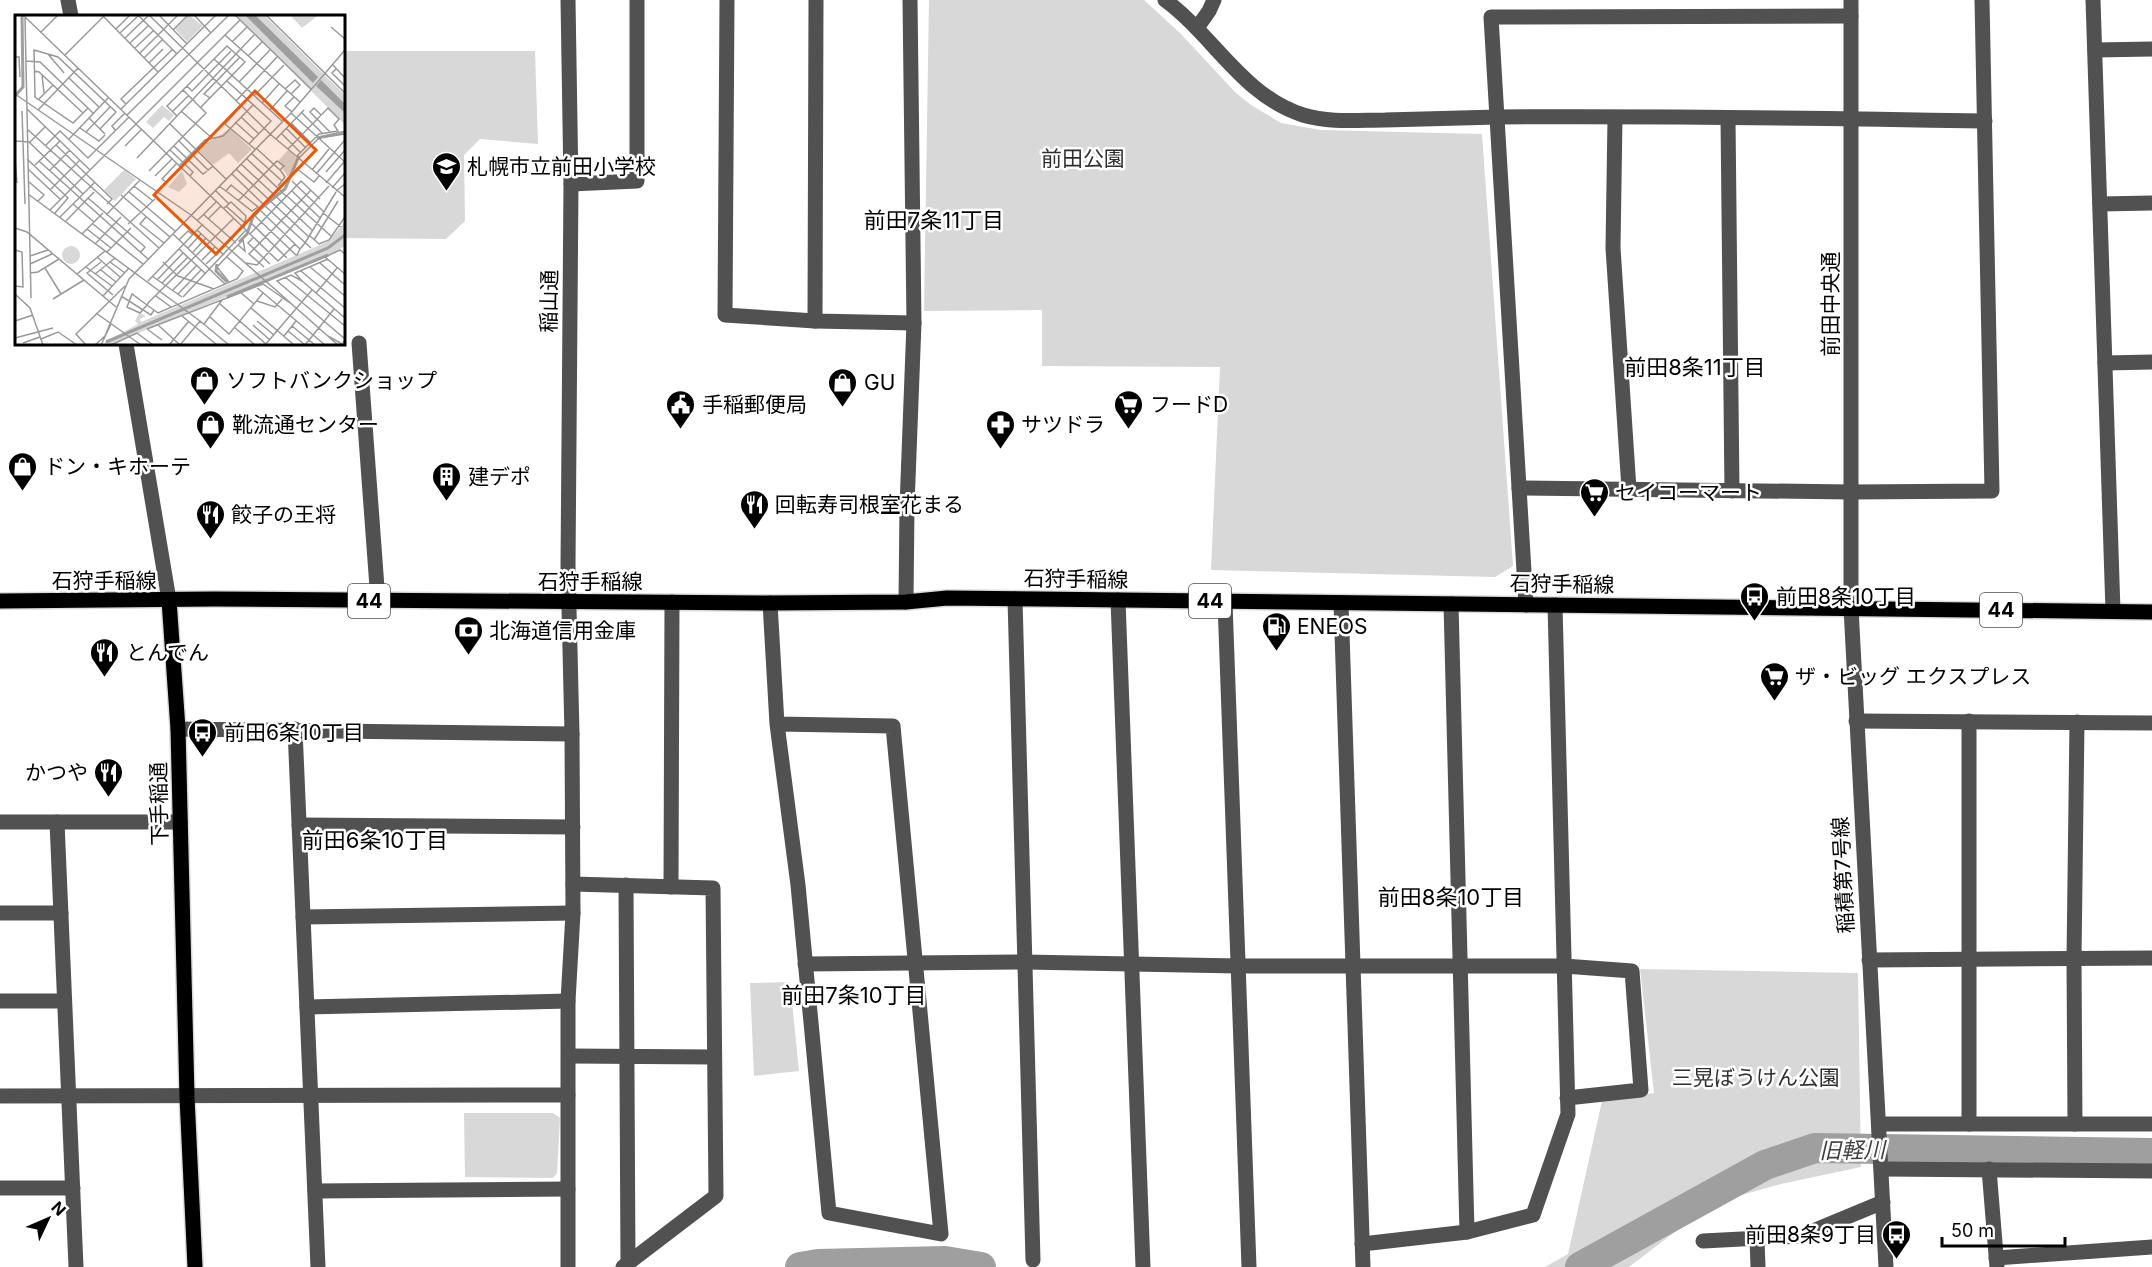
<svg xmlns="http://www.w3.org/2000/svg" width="2152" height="1267" viewBox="0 0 2152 1267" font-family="Inter,'Noto Sans JP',sans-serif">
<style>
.green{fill:#d8d8d8}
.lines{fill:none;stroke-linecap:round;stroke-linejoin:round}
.river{stroke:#9f9f9f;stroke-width:30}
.major-casing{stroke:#dbdbdb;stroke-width:18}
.minor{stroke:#515151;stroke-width:15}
.major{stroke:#000;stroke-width:15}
.labels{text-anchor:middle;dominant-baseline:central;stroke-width:5;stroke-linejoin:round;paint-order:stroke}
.shield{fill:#fff;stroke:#4c4c4c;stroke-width:1.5}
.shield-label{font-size:20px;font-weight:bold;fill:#000}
.park-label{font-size:21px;fill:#2f2f2f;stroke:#fff}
.poi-label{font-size:21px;fill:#000;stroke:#fff;text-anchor:start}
.street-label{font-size:21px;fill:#000;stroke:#fff}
.neighbourhood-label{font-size:22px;fill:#000;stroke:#fff}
.water-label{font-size:22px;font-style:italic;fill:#404040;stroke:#fff}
.inset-river{fill:none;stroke:#9f9f9f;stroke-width:3}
.inset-road{fill:none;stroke:#999;stroke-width:1.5}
.view{fill:#e8590c;fill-opacity:0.15;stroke:#e8590c;stroke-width:3}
.inset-edge{fill:none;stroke:#000;stroke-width:3}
</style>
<rect width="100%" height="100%" fill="#fff"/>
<g class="green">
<polygon points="929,0 1144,0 1181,34 1235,92 1251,105 1281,123 1321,130 1482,134 1513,566 1495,577 1211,570 1220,367 1042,366 1042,310 924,311"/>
<polygon points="344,51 535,51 538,144 480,139 464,155 465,221 446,239 344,238"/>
<polygon points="1640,969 1858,973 1861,1167 1781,1184 1738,1196 1718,1199 1629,1267 1545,1267 1568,1254 1602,1101 1654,1093"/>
<polygon points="790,982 799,1071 754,1076 750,983"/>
<polygon points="464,1113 553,1113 560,1118 557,1173 553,1178 465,1177"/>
</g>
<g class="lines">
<g class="river">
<polyline points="800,1267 818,1264 945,1261 981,1267"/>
<polyline points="1580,1267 1765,1165 1815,1148 2152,1153"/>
</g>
<defs>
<g id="major">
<polyline points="169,600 178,729 187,1097 195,1267"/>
<polyline points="0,601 214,599 770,603 906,602 947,598 2152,612"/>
</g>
</defs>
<use href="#major" class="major-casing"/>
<g class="minor">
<polyline points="68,0 71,16"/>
<polyline points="568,0 571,184 568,566 572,734 573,913 568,1001 568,1267"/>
<polyline points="727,0 725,315 815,321"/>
<polyline points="816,0 815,321 914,323"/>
<path d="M1165,0C1213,35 1243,96 1303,115C1330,123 1357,120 1385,120C1422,119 1460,118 1498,117C1660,116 1823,118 1985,121"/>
<polyline points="1851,0 1851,608 1886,1267"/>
<polyline points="2093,0 2113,611"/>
<polyline points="1197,28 1209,11 1214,0"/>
<polyline points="2095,50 2152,49"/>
<polyline points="1615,118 1613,248 1629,489"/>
<polyline points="1728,118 1732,491"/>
<polyline points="571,184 637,181 637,0"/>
<polyline points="2100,204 2152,203"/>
<polyline points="359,343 378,601"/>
<polyline points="126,344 169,600"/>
<polyline points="2105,363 2152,362"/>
<polyline points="1519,488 1851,492 1992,491 1982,0"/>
<polyline points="1015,599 1033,1260"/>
<polyline points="1118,600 1143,1267"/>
<polyline points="906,602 907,506 914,323 910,0"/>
<polyline points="1225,602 1249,1267"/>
<polyline points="770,603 777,724 798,885 829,1213 941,1234 893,726 777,724"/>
<polyline points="1341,603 1363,1267"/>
<polyline points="1451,604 1467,1232"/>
<polyline points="1526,605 1491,17 1851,16"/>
<polyline points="1856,721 2152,723"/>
<polyline points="1969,721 1969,1124"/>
<polyline points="178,729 572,734"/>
<polyline points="295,729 318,1267"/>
<polyline points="0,822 180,822"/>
<polyline points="57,822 76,1267"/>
<polyline points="299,825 573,827"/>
<polyline points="573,884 713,888 716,1196 623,1267"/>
<polyline points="626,885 628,1263"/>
<polyline points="671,887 672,602"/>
<polyline points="0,913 61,913"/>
<polyline points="303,917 573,913"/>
<polyline points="1869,960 2152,958"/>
<polyline points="805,964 1024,962 1239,966 1564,966 1632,971 1641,1090 1567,1098"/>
<polyline points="0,1001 64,1001"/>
<polyline points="307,1007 568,1001"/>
<polyline points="569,1056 714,1057"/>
<polyline points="0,1096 568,1095"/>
<polyline points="1879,1124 2152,1124"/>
<polyline points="2075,1124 2074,959 2077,722"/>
<polyline points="1882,1169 2152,1171"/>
<polyline points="1989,1169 1997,1267"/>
<polyline points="0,1188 73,1188"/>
<polyline points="315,1191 568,1189"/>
<polyline points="1757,1239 1758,1267"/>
<polyline points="1703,1241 1801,1236 1883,1202"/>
<polyline points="1362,1244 1467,1232 1533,1215 1568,1114 1555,605"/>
<polyline points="1996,1258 2152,1247"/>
</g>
<use href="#major" class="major"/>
</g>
<defs>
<symbol id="school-pin" viewBox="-11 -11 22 30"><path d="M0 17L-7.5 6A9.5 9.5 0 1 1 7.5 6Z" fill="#000" stroke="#fff"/><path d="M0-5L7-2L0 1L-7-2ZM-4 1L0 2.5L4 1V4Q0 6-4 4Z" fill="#fff"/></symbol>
<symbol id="shop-pin" viewBox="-11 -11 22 30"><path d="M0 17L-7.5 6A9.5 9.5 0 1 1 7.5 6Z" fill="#000" stroke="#fff"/><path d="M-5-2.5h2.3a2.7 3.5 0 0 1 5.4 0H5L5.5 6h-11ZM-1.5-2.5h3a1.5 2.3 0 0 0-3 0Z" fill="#fff"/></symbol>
<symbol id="civic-pin" viewBox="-11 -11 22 30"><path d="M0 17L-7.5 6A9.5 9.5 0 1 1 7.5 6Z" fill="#000" stroke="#fff"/><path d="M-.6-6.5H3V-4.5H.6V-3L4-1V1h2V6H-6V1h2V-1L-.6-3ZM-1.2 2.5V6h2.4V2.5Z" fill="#fff"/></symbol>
<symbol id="supermarket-pin" viewBox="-11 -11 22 30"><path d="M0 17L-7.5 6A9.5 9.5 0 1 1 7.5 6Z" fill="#000" stroke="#fff"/><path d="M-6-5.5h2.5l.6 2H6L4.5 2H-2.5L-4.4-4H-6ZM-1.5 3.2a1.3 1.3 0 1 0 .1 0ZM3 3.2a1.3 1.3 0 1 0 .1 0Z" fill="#fff"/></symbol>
<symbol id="pharmacy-pin" viewBox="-11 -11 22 30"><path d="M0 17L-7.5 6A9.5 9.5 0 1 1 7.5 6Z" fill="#000" stroke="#fff"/><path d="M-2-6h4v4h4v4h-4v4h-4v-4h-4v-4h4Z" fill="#fff"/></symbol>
<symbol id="building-pin" viewBox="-11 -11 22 30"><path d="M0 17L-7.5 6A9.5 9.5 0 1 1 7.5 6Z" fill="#000" stroke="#fff"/><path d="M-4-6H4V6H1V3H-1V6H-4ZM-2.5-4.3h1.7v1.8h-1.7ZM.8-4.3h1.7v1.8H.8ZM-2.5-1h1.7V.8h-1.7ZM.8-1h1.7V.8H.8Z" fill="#fff"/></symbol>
<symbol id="restaurant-pin" viewBox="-11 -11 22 30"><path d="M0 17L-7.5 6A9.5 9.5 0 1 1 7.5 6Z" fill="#000" stroke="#fff"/><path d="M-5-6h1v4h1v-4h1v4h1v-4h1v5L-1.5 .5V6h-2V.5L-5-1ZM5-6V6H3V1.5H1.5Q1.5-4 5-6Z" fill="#fff"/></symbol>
<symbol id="bus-pin" viewBox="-11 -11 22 30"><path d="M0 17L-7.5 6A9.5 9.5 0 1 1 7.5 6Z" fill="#000" stroke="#fff"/><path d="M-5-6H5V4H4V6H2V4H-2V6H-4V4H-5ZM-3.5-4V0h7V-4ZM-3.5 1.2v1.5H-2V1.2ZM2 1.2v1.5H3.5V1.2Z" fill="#fff"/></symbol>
<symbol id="fuel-pin" viewBox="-11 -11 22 30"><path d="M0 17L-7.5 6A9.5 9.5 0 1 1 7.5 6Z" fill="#000" stroke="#fff"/><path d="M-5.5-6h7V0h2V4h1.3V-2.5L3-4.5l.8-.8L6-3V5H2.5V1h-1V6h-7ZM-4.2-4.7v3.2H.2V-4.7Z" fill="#fff"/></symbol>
<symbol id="bank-pin" viewBox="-11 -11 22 30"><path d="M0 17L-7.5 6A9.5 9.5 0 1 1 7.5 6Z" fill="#000" stroke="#fff"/><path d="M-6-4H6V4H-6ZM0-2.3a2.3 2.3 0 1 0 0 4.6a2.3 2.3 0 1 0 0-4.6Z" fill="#fff"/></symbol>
</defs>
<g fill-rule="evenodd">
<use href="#school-pin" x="430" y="150" width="33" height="45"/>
<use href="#shop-pin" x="188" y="364" width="33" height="45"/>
<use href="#shop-pin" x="826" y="366" width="33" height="45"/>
<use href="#civic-pin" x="664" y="388" width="33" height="45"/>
<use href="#supermarket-pin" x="1112" y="388" width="33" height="45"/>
<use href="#shop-pin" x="194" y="408" width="33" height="45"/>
<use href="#pharmacy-pin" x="984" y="408" width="33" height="45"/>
<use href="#shop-pin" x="6" y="450" width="33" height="45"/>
<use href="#building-pin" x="430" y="460" width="33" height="45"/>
<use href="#supermarket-pin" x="1578" y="476" width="33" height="45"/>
<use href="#restaurant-pin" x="738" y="488" width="33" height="45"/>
<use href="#restaurant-pin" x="194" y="498" width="33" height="45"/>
<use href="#bus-pin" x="1738" y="580" width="33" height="45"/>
<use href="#fuel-pin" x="1260" y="610" width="33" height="45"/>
<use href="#bank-pin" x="452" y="614" width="33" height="45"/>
<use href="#restaurant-pin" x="88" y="636" width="33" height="45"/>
<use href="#supermarket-pin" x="1758" y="660" width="33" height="45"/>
<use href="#bus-pin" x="186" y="716" width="33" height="45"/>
<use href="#restaurant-pin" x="92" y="756" width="33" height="45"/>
<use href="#bus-pin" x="1880" y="1218" width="33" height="45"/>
</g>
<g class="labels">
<g class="shield">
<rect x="348" y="584" width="42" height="34" rx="4.5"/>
<rect x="1189" y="584" width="42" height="34" rx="4.5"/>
<rect x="1980" y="593" width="42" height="34" rx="4.5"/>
</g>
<g class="shield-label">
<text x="369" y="601">44</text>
<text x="1210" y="601">44</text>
<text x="2001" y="610">44</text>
</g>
<g class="park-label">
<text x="1083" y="158">前田公園</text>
<text x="1756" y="1077">三晃ぼうけん公園</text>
</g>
<g class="poi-label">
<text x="467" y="166">札幌市立前田小学校</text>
<text x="226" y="380">ソフトバンクショップ</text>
<text x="864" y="382">GU</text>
<text x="702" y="404">手稲郵便局</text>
<text x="1150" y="404">フードD</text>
<text x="232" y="424">靴流通センター</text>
<text x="1021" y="424">サツドラ</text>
<text x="44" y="466">ドン・キホーテ</text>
<text x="468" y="476">建デポ</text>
<text x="1615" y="492">セイコーマート</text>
<text x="775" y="504">回転寿司根室花まる</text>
<text x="231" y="514">餃子の王将</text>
<text x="1776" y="596">前田8条10丁目</text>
<text x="1297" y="626">ENEOS</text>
<text x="489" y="630">北海道信用金庫</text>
<text x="126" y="652">とんでん</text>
<text x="1795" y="676">ザ・ビッグ エクスプレス</text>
<text x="224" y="732">前田6条10丁目</text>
<text x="88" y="772" text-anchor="end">かつや</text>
<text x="1876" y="1234" text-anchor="end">前田8条9丁目</text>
</g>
<g class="street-label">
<text transform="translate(549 301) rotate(-89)">稲山通</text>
<text transform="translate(1830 304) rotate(-90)">前田中央通</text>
<text transform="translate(1076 579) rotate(1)">石狩手稲線</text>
<text x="104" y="580">石狩手稲線</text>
<text x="590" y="581">石狩手稲線</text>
<text transform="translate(1562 584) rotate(1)">石狩手稲線</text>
<text transform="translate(159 804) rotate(-91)">下手稲通</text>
<text transform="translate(1843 875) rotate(-93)">稲積第7号線</text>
</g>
<g class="neighbourhood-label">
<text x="934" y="220">前田7条11丁目</text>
<text x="1695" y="367">前田8条11丁目</text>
<text x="375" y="840">前田6条10丁目</text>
<text x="1451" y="897">前田8条10丁目</text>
<text x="854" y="995">前田7条10丁目</text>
</g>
<g class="water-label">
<text transform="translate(1852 1150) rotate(-1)">旧軽川</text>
</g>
</g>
<g transform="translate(15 15)">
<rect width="330" height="330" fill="#fff"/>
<path d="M174,0L188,11L172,27L160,14ZM221,0H249L330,80V110ZM275,0H302V1L287,13ZM147,90L159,100L154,106L149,102L138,113L131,107ZM215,114L237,134L223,148L214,138L198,150L182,134ZM273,135L283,144L272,175L273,162L263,146ZM109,155L121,164L100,186L89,175ZM167,156L172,169L164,177L153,172ZM330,207V231L317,238L97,329L89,328L123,309L120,306L124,298L131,301L125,304L126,307L312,227ZM47 240a9 9 0 1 1 18 0a9 9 0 1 1-18 0Z" fill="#d8d8d8"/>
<path d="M230,0H240L303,62L298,68ZM306,65L330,89V98L301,71Z" fill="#9f9f9f"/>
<path class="inset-river" d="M0,81L8,72L7,0M302,123L330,117M224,227L232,219L239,199L270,174L284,141M202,249L201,256L212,267M212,282L313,240M91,327L313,233L330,220"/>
<path class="inset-road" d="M8,0L263,246L280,229M123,0L162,39M134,0L255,119L330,182M144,0L172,29M179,0L196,18M220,0L296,74M251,0L330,78M89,2L143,57M10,3L16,283M316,12L330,24M101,14L115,0M158,15L173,0M26,17L43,0M105,18L123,1M210,20L285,87M110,23L134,0M217,27L232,12M115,28L133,11M120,33L138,16M125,38L163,0M33,39L49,58M50,40L89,1M233,41L247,27M0,42H4L5,62M129,43L147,25M199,44L267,106M11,46L25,47L78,98M134,48L148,34M317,49L330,63M321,54L317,58L330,71M19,56L24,57L68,98M27,60L29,78M54,63L84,92M212,66L256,106L234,129M224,67L255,35M172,71L177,76L216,36M270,74L280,65L285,70L276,79M0,79L176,200M239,81L269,50M195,83L189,79L225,42M24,84L38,70M221,86L262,42M247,88L264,69M111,89L106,84L157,35M226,91L210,109L240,134M73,93L58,108L20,82L19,35L43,42L101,97L85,114M12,94L75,155M106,94L201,0M23,95L63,53M255,95L272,76M7,96L10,189M166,96L197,123M157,97L174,80M277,97L270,91L279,82M276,98L330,147V169L321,176M287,98L307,118M112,100L214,0M306,100L299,93L295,97L315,117M162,101L152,91L212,31L230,47L186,92M226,102L244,119M74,103L90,119M220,107L239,124M276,108L295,127M155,109L211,164M65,113L84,126L90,120M271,113L290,132M12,114L144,233M100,115L97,111L110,98M71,117L95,92M266,118L285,137M54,124L94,82M261,124L289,95M0,126L14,127L68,179M164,126L193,155L198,151M15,127L30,112M41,130L97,184L92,189M30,131L45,116L73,143L114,102M110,131L127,114M159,131L188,159L192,156M241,133L266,156L270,162L263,171M273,134L313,93L324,104L319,110L323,116L304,119L282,141M155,135L178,157L175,161M236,138L267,166M122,143L239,20M284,143L304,123L330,119V135L311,157M12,144L53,183L40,198M232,144L271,181M0,145L2,168M24,146L133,244M162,148L147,164L151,167L166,152M226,149L297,215M20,150L45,126M164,151L190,125L208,121L238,90M281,153L299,167L304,161M13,154L45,184M221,154L294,222M35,155L55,135M297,155L314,134M134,156L191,98L168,75M217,159L248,189M301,159L329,126M140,161L157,144M13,166L29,180L23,186M277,166L309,197M311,168L329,147M119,171L138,186M204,171L211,176L237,196L243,192L216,170L211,176M317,173L330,158M35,175L65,145M200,175L214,189M277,176L305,203M114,177L160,216M13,179L185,306M106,180L155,222M272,181L317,222M73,183L130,232L125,238M223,186L262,146L269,151L265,155M58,189L79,207M249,190L296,233M211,191L230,208M209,193L216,187L231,201L229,213M35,195L225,5M308,198L326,212M188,199L221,228M91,200L125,165M176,200L323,330M45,202L80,167M131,202L125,209L149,228M193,204L206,191M183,205L202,186M51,206L79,177M236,208L272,243M78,209L128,249M113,209L140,184M0,213L12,217L101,292M72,214L96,233M182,215L209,240M67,219L88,198M158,219L210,269M235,219L286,166L305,184M295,221L304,229L314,225L330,202M239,222L233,228L255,249M164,225L173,216L178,220M299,225L323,186M80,229L106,202M173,233L186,219M164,234L191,259M285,234L245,195L240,201L281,240H282L285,234L290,228L321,177M0,235L7,237L8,272L0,271M92,237L116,213M178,237L191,223M330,239L325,235L310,242L330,259M15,241L33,235M82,242L105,262M313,244L280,258L287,266L276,260L262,266L330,324M187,245L200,232M86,247L72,258L98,280M95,247L110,258M148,247L163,261L199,274M231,248L242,250L314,171M305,248L330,270M15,249L37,239M191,249L205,236M71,252L97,271M249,252L234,239L296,175M295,252L330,281M30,253L46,279M86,255L101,267M286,256L330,293M15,258L23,257L44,244M62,259L90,236M80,259L100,243M137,261L167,282M270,262L330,311M142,265L168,238M286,265L330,303M133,266L188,209M214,267L202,252L217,236L228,225L230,236L223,230M147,268L173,242M240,271L310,330M158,275L182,250M225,277L239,289M301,278L322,253M0,279L15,293L28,330M163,279L186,255M88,281L114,253M106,281L136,300L139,295L143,298L222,264L228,256L212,242M141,281L156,292M168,282L231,215M38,284L69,265M242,286L260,292L267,284M205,289L251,329M236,293L279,330M139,295L132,290L117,279L112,292L125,298L132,290L134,287L219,203M81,298L126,330M167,301L202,330M195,302L214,319L248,278M0,306L18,300M242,306L259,320M189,309L207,285M143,310L165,330M238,310L255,325M277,311L300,330M219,312L240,330M132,314L248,269L275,288M132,314L147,325M273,316L290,330M269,321L281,306M313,321L327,329L330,325M0,323L38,313M26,324L43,317L62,330M8,328L25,322M71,330L61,319L110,271M80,330L90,321L114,264L276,98L330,35M86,330L96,309M96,330L122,318L138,330M154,330L174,306M165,330L185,306L214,330M250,330L297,275M290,330L319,294"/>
<path class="view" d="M240,76L301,135L201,239L139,180Z"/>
<rect width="330" height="330" class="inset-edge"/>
</g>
<g transform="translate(48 1219) rotate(46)" stroke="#ffffff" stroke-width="4.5" paint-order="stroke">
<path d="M0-4.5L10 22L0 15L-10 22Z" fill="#000000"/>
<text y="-9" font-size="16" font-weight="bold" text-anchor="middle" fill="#000000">N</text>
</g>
<path d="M1942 1237v9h123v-9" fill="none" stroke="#000000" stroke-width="3"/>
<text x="1951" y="1237" font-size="18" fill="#000000" stroke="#ffffff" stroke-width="4.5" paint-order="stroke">50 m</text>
</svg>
